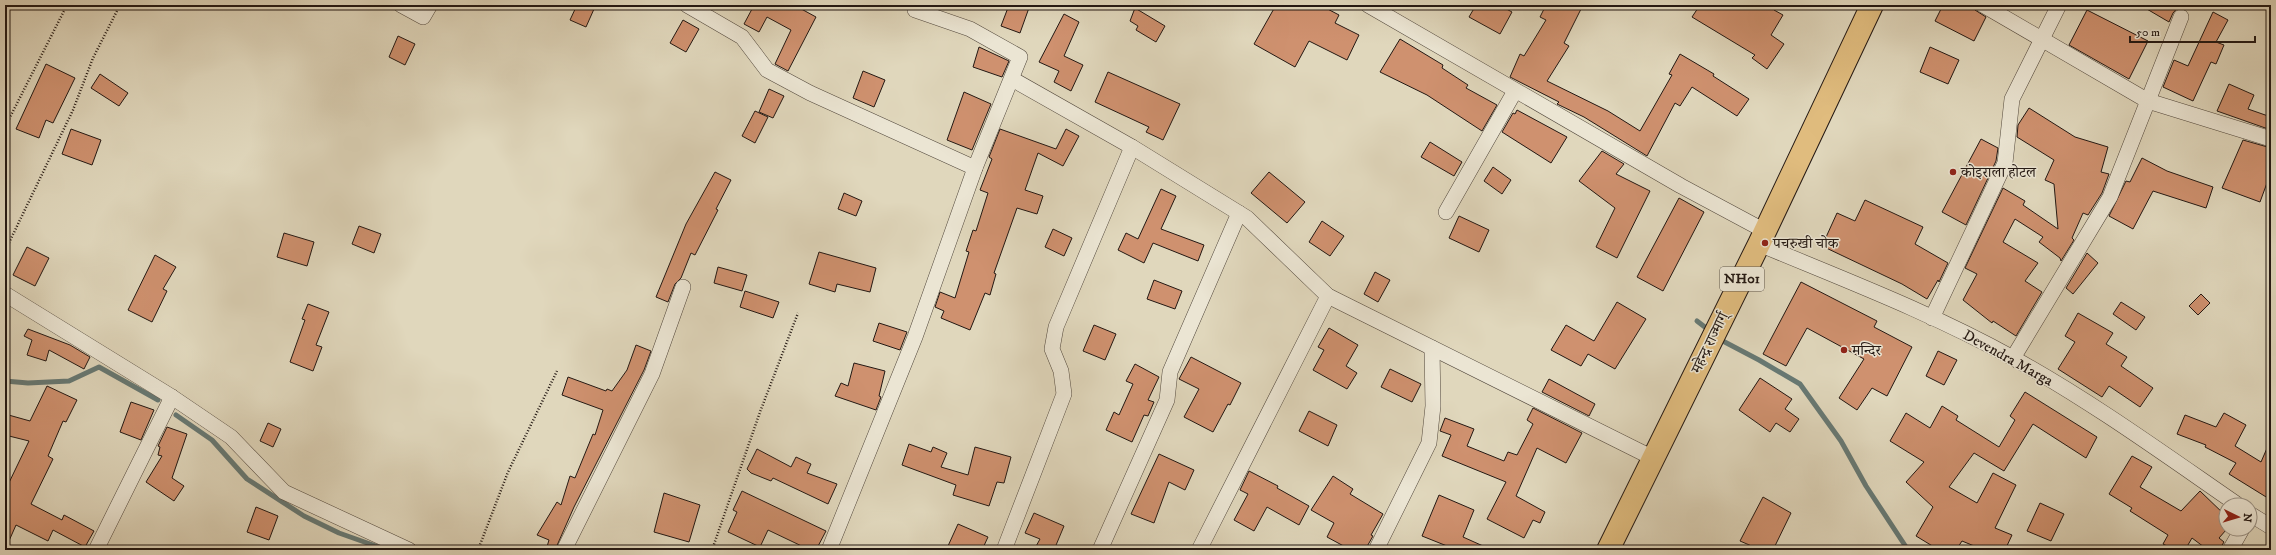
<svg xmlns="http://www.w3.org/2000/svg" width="2276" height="555" viewBox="0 0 2276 555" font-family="'IM FELL DW Pica','Noto Serif Devanagari',serif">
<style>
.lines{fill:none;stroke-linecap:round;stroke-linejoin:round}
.stream{stroke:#677974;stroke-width:5}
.building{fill:#cf916f;stroke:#231813}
.minor-casing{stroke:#52483d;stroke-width:16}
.trunk-casing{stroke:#231813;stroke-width:24}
.path{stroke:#231813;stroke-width:2.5;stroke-dasharray:1 2;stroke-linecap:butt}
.minor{stroke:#ebe5d3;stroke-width:15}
.trunk{stroke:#e0bc7e;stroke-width:22}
.poi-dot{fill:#8f2418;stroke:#ebe5d3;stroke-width:1.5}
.labels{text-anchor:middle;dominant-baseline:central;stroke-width:3;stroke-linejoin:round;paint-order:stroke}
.shield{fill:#ebe5d3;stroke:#5f564d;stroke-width:1}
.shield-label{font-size:14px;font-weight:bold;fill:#231813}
.poi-label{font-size:15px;fill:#231813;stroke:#ebe5d3;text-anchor:start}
.street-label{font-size:15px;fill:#231813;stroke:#ebe5d3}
</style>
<rect width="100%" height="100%" fill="#e0d7bc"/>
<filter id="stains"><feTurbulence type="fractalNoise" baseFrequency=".005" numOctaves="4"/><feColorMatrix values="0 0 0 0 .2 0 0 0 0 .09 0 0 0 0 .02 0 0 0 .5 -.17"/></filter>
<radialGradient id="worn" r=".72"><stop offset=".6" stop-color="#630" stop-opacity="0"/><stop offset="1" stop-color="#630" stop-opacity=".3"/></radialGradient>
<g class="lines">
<g class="stream">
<polyline points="1697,321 1710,331"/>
<polyline points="1719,339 1759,360 1800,384 1841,441 1866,486 1908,550"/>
<polyline points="5,381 28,383 69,381 99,367 158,400"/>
<polyline points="176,415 212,440 247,479 304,516 339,533 387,550"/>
</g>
</g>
<g class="building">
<polygon points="577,5 585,5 594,9 586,27 570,20"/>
<polygon points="745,5 794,5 816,17 788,71 775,64 791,30 767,17 759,32 744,24 752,9"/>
<polygon points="1009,5 1030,5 1020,33 1001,26"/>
<polygon points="1276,5 1320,5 1339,15 1335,23 1359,35 1347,60 1309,41 1295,67 1254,44"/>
<polygon points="1476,5 1499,5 1512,12 1500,34 1469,17"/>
<polygon points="1546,5 1573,5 1581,9 1564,43 1569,46 1547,81 1608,111 1640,131 1672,75 1669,74 1680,54 1714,74 1713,76 1749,99 1737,116 1692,87 1680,106 1675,103 1647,156 1584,117 1557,104 1559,102 1510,77 1520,54 1524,56 1546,20 1540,17"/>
<polygon points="1700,5 1777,5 1774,10 1783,15 1771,35 1784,44 1767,69 1752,58 1755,55 1692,17"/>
<polygon points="1943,5 1974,5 1975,10 1986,17 1974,41 1935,21"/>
<polygon points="2140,5 2180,5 2173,13 2169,22"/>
<polygon points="1135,8 1165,26 1156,42 1136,30 1138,26 1130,21"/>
<polygon points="2087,10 2148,41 2129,79 2069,45"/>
<polygon points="2213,12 2228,20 2216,42 2224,45 2216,64 2211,62 2193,101 2163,87 2174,60 2188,66"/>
<polygon points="1064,14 1079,22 1064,56 1083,65 1071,91 1054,82 1059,71 1039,62"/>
<polygon points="683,20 699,29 686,52 670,43"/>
<polygon points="398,36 415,44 405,65 389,57"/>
<polygon points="1400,39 1443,65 1442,68 1468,85 1466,88 1497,105 1482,131 1427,95 1380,72"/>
<polygon points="979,47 1009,61 1002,77 973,67"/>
<polygon points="1930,47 1959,60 1948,84 1920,72"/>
<polygon points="46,64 75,78 53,123 46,120 39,138 16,129"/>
<polygon points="863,71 885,80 874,107 853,98"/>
<polygon points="1108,72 1180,104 1163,140 1146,132 1149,127 1095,102"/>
<polygon points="100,74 128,93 119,106 91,88"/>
<polygon points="2229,84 2254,95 2248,109 2271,117 2271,130 2217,111"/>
<polygon points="769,89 784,96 773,118 759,112"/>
<polygon points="964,92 991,104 972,150 947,140"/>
<polygon points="2029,108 2075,137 2108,147 2101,172 2109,174 2102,193 2088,215 2083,213 2072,238 2074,240 2061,261 2060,258 2039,242 2043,237 2015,219 2003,242 2038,263 2025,281 2042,292 2016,336 1993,321 1992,323 1963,300 1977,274 1965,268 2003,188 2025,201 2023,205 2058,229 2054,184 2045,180 2054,160 2017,137 2018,125"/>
<polygon points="1517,110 1567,137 1551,163 1502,132 1513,113 1515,114"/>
<polygon points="755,111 768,117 755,143 742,136"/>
<polygon points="71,129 101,140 92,165 62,154"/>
<polygon points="1000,129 1056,149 1066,129 1079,136 1063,166 1038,153 1025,190 1043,196 1037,214 1017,208 994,273 996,274 990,295 985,293 970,330 941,318 944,311 935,307 940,292 955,298 969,252 966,251 973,230 976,231 988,193 980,190 992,159 989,157"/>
<polygon points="1981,139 1998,148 1996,161 1966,225 1942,212"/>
<polygon points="2243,140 2271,148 2271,172 2260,202 2222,188"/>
<polygon points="1430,142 1462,162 1454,176 1421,157"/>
<polygon points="1602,151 1624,164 1616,174 1650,191 1617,258 1596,247 1615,208 1579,181"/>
<polygon points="2142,158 2167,171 2213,187 2206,208 2153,191 2133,229 2109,216 2126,181 2130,182"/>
<polygon points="1493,167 1511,180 1502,194 1484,181"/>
<polygon points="715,172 731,180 716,209 718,210 695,255 691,253 681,278 675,284 668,302 656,297 686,224"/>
<polygon points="1269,172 1305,202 1287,223 1251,193"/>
<polygon points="1161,189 1176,196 1161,229 1204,245 1198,261 1153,243 1144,263 1118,250 1126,233 1138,239"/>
<polygon points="844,193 862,201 856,216 838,209"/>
<polygon points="1679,198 1704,212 1663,291 1637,277"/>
<polygon points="1865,200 1923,227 1915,244 1948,263 1939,282 1938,280 1927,299 1902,284 1822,246 1837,213 1855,221"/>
<polygon points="1459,216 1489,230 1479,252 1449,238"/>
<polygon points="1322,221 1344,236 1330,256 1309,242"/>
<polygon points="359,226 381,234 374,253 352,244"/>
<polygon points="1053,229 1072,238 1064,256 1045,247"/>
<polygon points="284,233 314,242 307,266 277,257"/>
<polygon points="27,247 49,258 35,286 13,275"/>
<polygon points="819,252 876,268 870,292 837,284 835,292 809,284"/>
<polygon points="2087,253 2098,263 2073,294 2066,288"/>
<polygon points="155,255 176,267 163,289 167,291 152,322 128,310"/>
<polygon points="718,267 747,275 742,291 714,283"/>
<polygon points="1375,272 1390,280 1378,302 1364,294"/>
<polygon points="1154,280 1182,291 1175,309 1147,299"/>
<polygon points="1801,282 1877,321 1874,327 1912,347 1887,396 1872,388 1857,410 1839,398 1864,359 1807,328 1786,366 1763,354"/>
<polygon points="745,291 779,302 773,318 740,307"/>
<polygon points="2201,294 2210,303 2198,315 2189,306"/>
<polygon points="1617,302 1646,319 1615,369 1588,354 1581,366 1551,350 1566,325 1594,341"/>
<polygon points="2121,302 2145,317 2136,330 2113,314"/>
<polygon points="308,304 329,312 316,345 322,347 313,371 290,362 305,320 302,319"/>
<polygon points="2078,313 2113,333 2106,344 2127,357 2121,366 2153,388 2140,407 2109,386 2102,397 2058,369 2075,342 2065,336"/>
<polygon points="879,323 907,332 900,350 873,341"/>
<polygon points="1094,325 1116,334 1105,360 1083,351"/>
<polygon points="1329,328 1358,345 1346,366 1357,373 1347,389 1313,370 1324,350 1318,347"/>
<polygon points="28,329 70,345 90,357 84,369 49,350 46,361 27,355 32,340 24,336"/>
<polygon points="636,345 651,351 644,370 574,507 555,550 546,550 549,540 537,535 557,502 561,505 570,476 575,478 593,434 595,435 603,410 562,395 568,377 606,391 607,389 612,391 627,370"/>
<polygon points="1938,351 1957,360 1944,385 1926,376"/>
<polygon points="1191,357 1241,383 1230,405 1228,404 1213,432 1184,417 1199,389 1179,379"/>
<polygon points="854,363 885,371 879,396 881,397 876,410 835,396 841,383 848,386"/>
<polygon points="1135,364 1159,377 1148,400 1154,402 1148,416 1144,415 1132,442 1106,430 1114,412 1119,415 1133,384 1126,381"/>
<polygon points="1390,369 1421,384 1412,402 1381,387"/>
<polygon points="1760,378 1792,399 1785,409 1799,419 1790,432 1776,423 1770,432 1739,410"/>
<polygon points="1549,379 1595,404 1589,416 1542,392"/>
<polygon points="47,386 77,400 66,422 63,421 48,456 53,459 31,504 62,520 64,515 94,531 85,547 53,530 48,541 16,525 5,550 5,491 29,441 5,435 5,414 30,421"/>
<polygon points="2025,392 2097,437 2086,458 2033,424 2004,471 1974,453 1949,487 1977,503 1993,473 2016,485 1995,528 2012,535 2005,550 1984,550 1962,541 1956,550 1939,550 1916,536 1933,507 1906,482 1924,462 1890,441 1906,413 1930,428 1942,406 1958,416 1956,420 1999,447 2015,420 2010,416"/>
<polygon points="131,402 154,410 141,440 120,432"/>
<polygon points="1533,408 1582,433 1566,463 1537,448 1516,496 1545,512 1540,523 1533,520 1524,538 1487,519 1506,482 1442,456 1451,435 1440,431 1445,418 1474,429 1467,446 1504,461 1508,452 1517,455 1533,424 1527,420"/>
<polygon points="1309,411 1337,425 1328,446 1299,431"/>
<polygon points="2224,413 2246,425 2235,446 2261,462 2271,439 2271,500 2229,474 2236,463 2205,447 2206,445 2177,434 2185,415 2216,427"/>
<polygon points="268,423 281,429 273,447 260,441"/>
<polygon points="167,427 187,434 172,478 184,486 174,501 146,482 162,456 158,455 160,447 158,446"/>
<polygon points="909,444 931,452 933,447 947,453 941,467 968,475 975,447 1011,457 1004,483 997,482 989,506 953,495 956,485 902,465"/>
<polygon points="757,449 791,467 796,457 811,464 807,473 837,484 828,504 773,478 771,481 751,473 747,469"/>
<polygon points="1159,454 1194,470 1185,490 1169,482 1154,523 1131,514"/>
<polygon points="2132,456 2152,467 2140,487 2181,511 2200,491 2226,516 2226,530 2219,538 2224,542 2219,550 2208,550 2192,538 2185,550 2175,550 2163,544 2168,535 2130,511 2132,508 2109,494"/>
<polygon points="1249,471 1278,486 1277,488 1309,506 1299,525 1267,507 1254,531 1234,520 1248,494 1240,490"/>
<polygon points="1333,476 1353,489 1350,494 1383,514 1371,535 1373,536 1365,550 1351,550 1327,537 1334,523 1311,510"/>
<polygon points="742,491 826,531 816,550 810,550 768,530 760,547 728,532 737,512 733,510"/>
<polygon points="664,493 700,505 689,542 654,532"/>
<polygon points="1439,495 1474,510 1463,537 1492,550 1457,550 1422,536"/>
<polygon points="1763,497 1791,513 1773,550 1761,550 1740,541"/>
<polygon points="2040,503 2064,514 2051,541 2027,531"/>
<polygon points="256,507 278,516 269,540 247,532"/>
<polygon points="1034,513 1064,526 1054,550 1034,550 1040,539 1025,533"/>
<polygon points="958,524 988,537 982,550 958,550 948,546"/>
</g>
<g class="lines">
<defs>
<g id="minor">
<polyline points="401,5 423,17 430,5"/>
<polyline points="687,5 742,37 767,70 810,93 975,168"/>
<polyline points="1368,5 1681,186 1765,231"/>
<polyline points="1983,5 2148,101 2271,139"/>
<polyline points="1012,79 1132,147 1247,218 1328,296 1653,458"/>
<polyline points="1446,212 1515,91"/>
<path d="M1759,244C1845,280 1932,313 2013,358C2091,401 2164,454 2238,505"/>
<polyline points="5,294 172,397 231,437 284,492 409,550"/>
<polyline points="1932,318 2005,163 2012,99 2059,5"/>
<polyline points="2013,358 2110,197 2181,17"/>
<polyline points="2250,514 2271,527"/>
<polyline points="96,550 172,397"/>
<polyline points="564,550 652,374 683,287"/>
<polyline points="829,550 915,337 975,168 1020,57 970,29 915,10"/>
<polyline points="1004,550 1064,394 1061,371 1052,349 1056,327 1132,147"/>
<polyline points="1100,550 1167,400 1170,372 1239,213"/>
<polyline points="1199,550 1328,296"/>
<polyline points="1376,550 1429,443 1433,406 1432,348"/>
<polyline points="2230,550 2242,529"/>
</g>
<polyline id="trunk" points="1608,550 1759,244 1872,5"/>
</defs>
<use href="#minor" class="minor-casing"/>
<use href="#trunk" class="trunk-casing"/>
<g class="path">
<polyline points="5,127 67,5"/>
<polyline points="5,251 73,110 93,58 120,5"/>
<polyline points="478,550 508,472 557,371"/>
<polyline points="712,550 760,412 798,313"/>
</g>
<use href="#minor" class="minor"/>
<use href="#trunk" class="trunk"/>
</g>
<g class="poi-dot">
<circle cx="1953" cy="172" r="4"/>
<circle cx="1765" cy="243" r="4"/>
<circle cx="1844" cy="350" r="4"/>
</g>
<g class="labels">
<rect class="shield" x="1720" y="267" width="44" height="24" rx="3"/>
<g class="shield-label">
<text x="1742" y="279">NH01</text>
</g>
<g class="poi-label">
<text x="1961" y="172">कोइराला होटल</text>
<text x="1773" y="243">पचरुखी चोक</text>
<text x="1852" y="350">मन्दिर</text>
</g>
<g class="street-label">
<text transform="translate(1710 343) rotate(-64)">महेन्द्र राज्मार्ग्</text>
<text transform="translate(2008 358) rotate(29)">Devendra Marga</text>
</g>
</g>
<rect width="2276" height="555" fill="none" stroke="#e0d7bc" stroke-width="20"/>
<rect x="6" y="6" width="2264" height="543" fill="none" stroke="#231813" stroke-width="2"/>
<rect x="10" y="10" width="2256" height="535" fill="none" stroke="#231813"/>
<g transform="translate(2238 517) rotate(95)"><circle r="19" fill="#ebe5d3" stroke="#9b9386"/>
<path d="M0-3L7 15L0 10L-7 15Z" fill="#8f2418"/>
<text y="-6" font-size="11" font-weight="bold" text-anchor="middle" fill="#231813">N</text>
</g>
<path d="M2130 36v6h125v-6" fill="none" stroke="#231813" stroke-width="2"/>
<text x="2136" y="36" font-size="12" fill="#231813" stroke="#ebe5d3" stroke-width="3" paint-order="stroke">50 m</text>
<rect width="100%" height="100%" filter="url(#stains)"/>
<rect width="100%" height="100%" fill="url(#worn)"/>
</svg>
